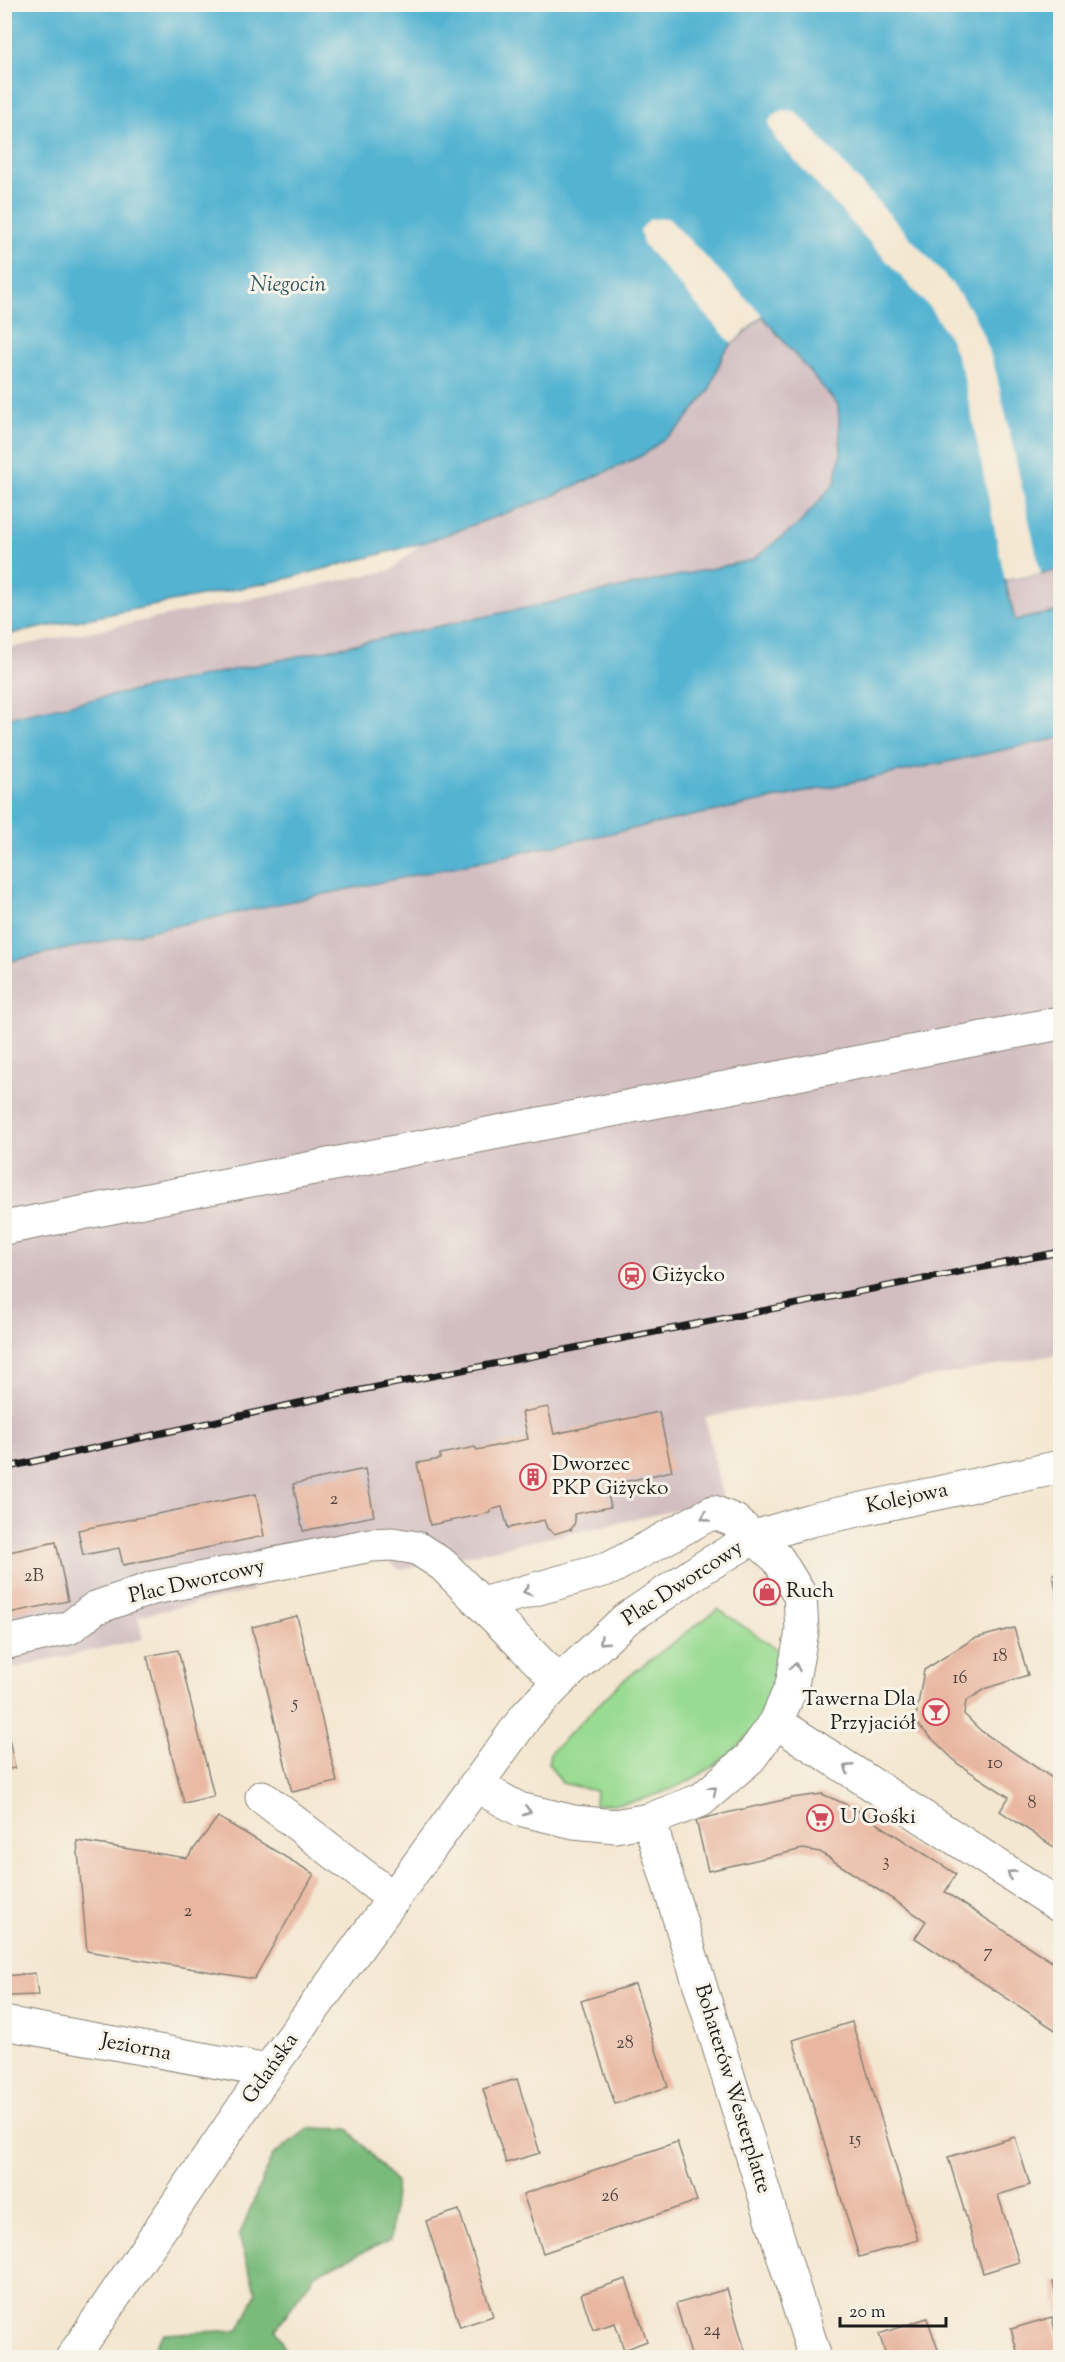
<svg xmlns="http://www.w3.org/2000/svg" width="1065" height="2362" viewBox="0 0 1065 2362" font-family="'Sorts Mill Goudy',serif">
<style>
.industrial{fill:#d2bec1}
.green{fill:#99db92;stroke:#5a7c57;stroke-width:1.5}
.forest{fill:#7abb7c;stroke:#4b6c4c;stroke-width:1.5}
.water{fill:#52b3d1;stroke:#376876;stroke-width:1.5}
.pier{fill:#f4e7d1}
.building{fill:#e9b7a1}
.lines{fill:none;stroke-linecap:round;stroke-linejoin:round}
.minor-casing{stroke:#888276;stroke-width:35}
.minor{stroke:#fff;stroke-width:33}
.rail-casing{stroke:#1c1c1c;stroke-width:7}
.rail{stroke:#f7f3e8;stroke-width:4.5;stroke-dasharray:14;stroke-linecap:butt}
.oneway{stroke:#999}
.labels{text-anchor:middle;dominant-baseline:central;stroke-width:6;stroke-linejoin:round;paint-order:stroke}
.number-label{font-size:18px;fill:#4f433d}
.poi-label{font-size:21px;fill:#1c1c1c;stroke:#f7f3e8;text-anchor:start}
.street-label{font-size:21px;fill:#1c1c1c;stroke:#f7f3e8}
.water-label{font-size:22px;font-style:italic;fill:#325864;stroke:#f7f3e8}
</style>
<rect width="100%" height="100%" fill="#f7f3e8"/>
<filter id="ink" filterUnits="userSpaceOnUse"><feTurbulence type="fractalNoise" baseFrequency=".0167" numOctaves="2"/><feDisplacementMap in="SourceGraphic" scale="12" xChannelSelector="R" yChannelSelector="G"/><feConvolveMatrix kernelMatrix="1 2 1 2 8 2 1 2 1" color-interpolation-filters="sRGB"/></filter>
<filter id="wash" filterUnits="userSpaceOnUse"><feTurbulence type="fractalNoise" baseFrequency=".008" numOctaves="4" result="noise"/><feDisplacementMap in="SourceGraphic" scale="24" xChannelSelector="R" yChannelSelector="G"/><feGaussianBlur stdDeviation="1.35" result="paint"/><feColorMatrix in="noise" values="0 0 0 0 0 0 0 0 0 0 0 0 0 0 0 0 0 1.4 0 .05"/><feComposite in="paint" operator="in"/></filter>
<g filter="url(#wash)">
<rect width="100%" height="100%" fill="#f4e7d1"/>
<polygon class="industrial" points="925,191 1060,433 1060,1354 705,1417 723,1500 400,1570 381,1556 251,1583 252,1591 138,1616 143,1639 5,1670 4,649 392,570 656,322"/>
<path class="green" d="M718,1609L780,1651C778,1665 778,1682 773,1696C750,1758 658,1809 595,1804L596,1791L562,1783L548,1763L550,1753L621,1682Z"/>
<polygon class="forest" points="309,2128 348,2129 396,2182 390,2240 315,2274 276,2329 288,2357 148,2357 164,2334 239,2330 256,2293 239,2236 272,2156"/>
<polygon class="water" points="5,5 1060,5 1060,570 1005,580 1015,620 1060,611 1060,738 5,962 5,718 752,560 798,525 835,483 841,453 838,405 762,316 724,352 709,391 681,426 643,455 548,498 426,542 282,580 5,635"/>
<g class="pier">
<polygon points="783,110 794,111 805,121 952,284 974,315 988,347 997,376 1041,574 1005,580 963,373 950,339 930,308 777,141 768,124 773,115"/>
<polygon points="668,218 762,315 732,344 643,244 640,230 650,219"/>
</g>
<g id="blocks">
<g class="building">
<polygon points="548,1407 554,1434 659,1412 672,1471 606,1486 611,1507 574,1514 575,1522 571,1530 570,1529 554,1534 547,1528 544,1520 508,1528 502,1507 490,1510 490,1513 430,1525 417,1463 440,1459 440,1454 475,1447 477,1450 528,1439 522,1412"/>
<polygon points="365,1469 374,1516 303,1531 293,1484"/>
<polygon points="256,1494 264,1536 123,1565 119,1548 83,1555 78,1530"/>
<polygon points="56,1542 68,1601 4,1614 4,1553"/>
<polygon points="1060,1572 1060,1607 1059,1607 1053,1574"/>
<polygon points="768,1584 777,1589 774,1595 775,1603 763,1605 762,1598 756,1595 762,1585"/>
<polygon points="297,1616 337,1782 292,1792 252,1627"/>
<polygon points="1014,1628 1028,1675 987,1688 966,1701 964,1714 981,1731 1060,1783 1060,1851 1000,1811 1009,1797 958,1764 915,1722 924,1670 973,1639"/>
<polygon points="178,1650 214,1796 184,1803 147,1656"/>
<polygon points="4,1734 8,1734 15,1768 4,1770"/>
<polygon points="822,1794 850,1806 956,1874 945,1892 1060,1967 1060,2033 915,1938 926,1921 820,1852 803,1849 708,1871 696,1820 792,1798"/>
<polygon points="218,1817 314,1874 254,1979 87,1951 77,1841 187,1858"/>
<polygon points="35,1973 38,1995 9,1996 5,1976"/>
<polygon points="635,1984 668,2087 615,2104 581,2001"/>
<polygon points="852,2022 918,2240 859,2257 793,2040"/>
<polygon points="517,2079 540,2153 506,2163 483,2089"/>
<polygon points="1015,2137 1030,2185 998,2195 1019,2262 983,2273 948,2157"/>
<polygon points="677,2142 697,2201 543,2253 523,2194"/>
<polygon points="459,2210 493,2316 460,2327 426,2221"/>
<polygon points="626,2279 647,2341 624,2350 615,2323 593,2330 581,2294"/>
<polygon points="1060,2280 1060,2316 1059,2316 1053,2282"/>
<polygon points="727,2289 747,2358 692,2358 676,2304"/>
<polygon points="1052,2317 1060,2354 1048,2358 1019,2358 1011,2329"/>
<polygon points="927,2318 941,2358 887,2358 879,2334"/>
</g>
</g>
</g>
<g filter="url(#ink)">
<use href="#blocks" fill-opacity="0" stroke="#888276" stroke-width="1.5"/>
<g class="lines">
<defs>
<g id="minor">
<polyline points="4,1228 1060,1023"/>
<polyline points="4,1643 69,1628 95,1608 153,1588 371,1545 392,1544 417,1548 443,1565 559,1682"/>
<polyline points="776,1722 1060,1906"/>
<polyline points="475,1785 519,1809 574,1822 615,1826 649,1820 701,1800 750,1758 776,1722 792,1685 802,1631 800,1595 778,1559 735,1521 713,1512 611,1568 482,1604"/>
<polyline points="262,1797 394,1899"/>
<polyline points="649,1820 815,2358"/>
<polyline points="4,2023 268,2071"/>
<polyline points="72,2358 268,2071 527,1715 559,1682 625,1620 704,1567 755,1537 811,1520 1060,1467"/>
</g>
</defs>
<use href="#minor" class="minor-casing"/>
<use href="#minor" class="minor"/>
<defs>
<polyline id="rail" points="4,1468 321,1398 1060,1252"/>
</defs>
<use href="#rail" class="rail-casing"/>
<use href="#rail" class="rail"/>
</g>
<defs><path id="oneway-chevron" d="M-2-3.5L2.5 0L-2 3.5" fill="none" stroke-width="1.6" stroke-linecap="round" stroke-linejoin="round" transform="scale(1.5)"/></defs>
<g class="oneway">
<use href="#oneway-chevron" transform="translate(705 1517) rotate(157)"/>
<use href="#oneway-chevron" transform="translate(527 1591) rotate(164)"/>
<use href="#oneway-chevron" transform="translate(603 1641) rotate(137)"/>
<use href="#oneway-chevron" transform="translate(795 1667) rotate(-79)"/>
<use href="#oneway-chevron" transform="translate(848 1768) rotate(-147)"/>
<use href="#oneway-chevron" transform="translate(713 1790) rotate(-40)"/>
<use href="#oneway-chevron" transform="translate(527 1811) rotate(14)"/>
<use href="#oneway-chevron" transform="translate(1011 1874) rotate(-147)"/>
</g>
</g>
<defs>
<symbol id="station-ring" viewBox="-11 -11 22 22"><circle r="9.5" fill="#f7f3e8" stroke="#d1495b" stroke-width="1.5"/><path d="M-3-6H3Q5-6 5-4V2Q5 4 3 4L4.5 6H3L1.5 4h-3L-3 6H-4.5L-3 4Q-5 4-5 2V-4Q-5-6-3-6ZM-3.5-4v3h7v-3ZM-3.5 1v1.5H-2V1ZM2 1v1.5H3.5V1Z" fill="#d1495b"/></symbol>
<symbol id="building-ring" viewBox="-11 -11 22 22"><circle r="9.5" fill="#f7f3e8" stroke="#d1495b" stroke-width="1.5"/><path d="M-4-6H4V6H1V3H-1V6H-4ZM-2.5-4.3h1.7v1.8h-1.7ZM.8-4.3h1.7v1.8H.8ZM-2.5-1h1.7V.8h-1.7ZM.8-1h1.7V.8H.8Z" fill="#d1495b"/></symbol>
<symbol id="shop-ring" viewBox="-11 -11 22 22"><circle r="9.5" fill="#f7f3e8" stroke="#d1495b" stroke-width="1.5"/><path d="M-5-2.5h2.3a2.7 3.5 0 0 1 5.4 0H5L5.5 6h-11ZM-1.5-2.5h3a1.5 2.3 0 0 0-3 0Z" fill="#d1495b"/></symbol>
<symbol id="bar-ring" viewBox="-11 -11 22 22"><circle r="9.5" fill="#f7f3e8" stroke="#d1495b" stroke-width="1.5"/><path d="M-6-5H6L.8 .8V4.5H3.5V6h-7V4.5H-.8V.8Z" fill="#d1495b"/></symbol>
<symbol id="supermarket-ring" viewBox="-11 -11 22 22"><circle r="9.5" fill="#f7f3e8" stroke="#d1495b" stroke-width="1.5"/><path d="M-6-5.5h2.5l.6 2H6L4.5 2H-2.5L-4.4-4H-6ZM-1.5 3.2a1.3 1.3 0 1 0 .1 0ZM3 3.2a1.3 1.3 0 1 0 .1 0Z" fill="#d1495b"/></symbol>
</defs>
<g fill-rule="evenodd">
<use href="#station-ring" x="617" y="1261" width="30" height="30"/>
<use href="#building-ring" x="518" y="1462" width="30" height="30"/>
<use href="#shop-ring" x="752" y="1577" width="30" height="30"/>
<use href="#bar-ring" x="921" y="1697" width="30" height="30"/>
<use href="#supermarket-ring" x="805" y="1803" width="30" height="30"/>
</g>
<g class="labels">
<g class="number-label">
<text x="334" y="1500">2</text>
<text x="34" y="1577">2B</text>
<text x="1000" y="1657">18</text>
<text x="960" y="1679">16</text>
<text x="295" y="1704">5</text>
<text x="995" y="1764">10</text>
<text x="1032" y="1804">8</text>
<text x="886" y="1862">3</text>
<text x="188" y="1912">2</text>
<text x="988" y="1953">7</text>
<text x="625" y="2044">28</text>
<text x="855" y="2140">15</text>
<text x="610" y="2197">26</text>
<text x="712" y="2331">24</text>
</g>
<g class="poi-label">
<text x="652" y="1276">Giżycko</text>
<text x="552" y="1465">Dworzec<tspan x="552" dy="24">PKP Giżycko</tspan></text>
<text x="786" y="1592">Ruch</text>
<text x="916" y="1700" text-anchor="end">Tawerna Dla<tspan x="916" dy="24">Przyjaciół</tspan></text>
<text x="840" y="1818">U Gośki</text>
</g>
<g class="street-label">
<text transform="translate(907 1499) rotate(-12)">Kolejowa</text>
<text transform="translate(197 1582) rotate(-13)">Plac Dworcowy</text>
<text transform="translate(683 1584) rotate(-33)">Plac Dworcowy</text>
<text transform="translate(136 2048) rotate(11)">Jeziorna</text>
<text transform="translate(271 2069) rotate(-55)">Gdańska</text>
<text transform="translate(732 2089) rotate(73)">Bohaterów Westerplatte</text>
</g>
<g class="water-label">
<text x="288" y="286">Niegocin</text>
</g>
</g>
<rect width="1065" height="2362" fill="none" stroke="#f7f3e8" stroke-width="24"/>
<path d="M840 2317v9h106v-9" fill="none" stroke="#1c1c1c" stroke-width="3"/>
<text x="849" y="2317" font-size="18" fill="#1c1c1c" stroke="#f7f3e8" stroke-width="4.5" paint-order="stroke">20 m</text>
</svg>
